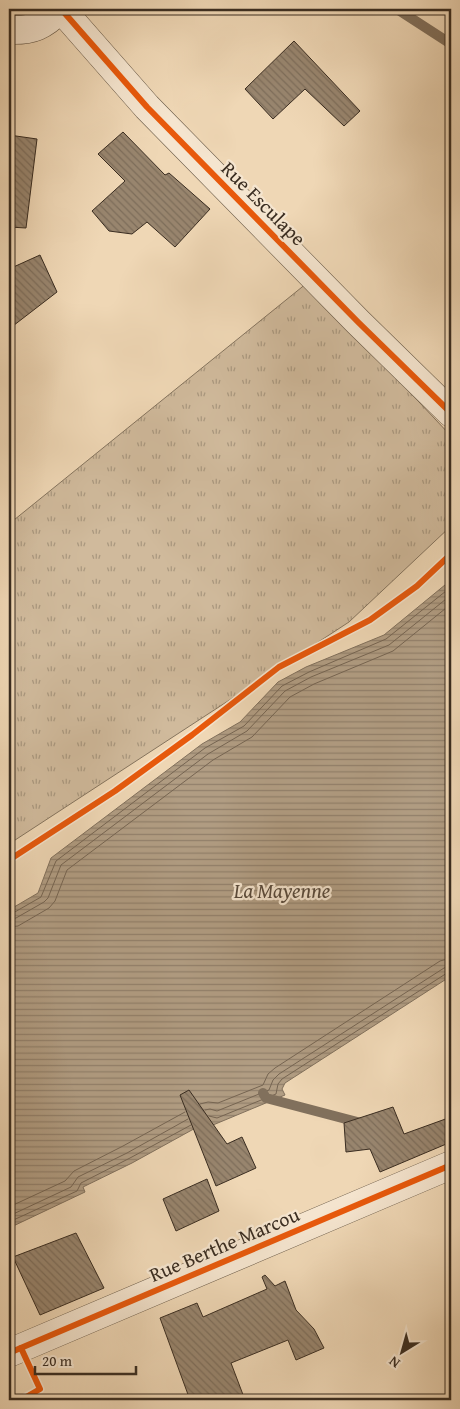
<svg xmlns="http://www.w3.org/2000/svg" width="460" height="1409" viewBox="0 0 460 1409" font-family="'Gentium Book Plus',serif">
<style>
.park{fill:url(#park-tufts);stroke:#85745e}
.water{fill:url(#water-rules);stroke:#81705c}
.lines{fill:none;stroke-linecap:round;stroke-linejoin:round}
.shore{stroke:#766552;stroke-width:1}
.stream{stroke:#81705c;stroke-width:10}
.building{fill:url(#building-back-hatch);stroke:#3a2d21}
.tertiary-casing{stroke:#675846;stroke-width:29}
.tertiary{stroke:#f5e5cf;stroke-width:28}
.cycleway-casing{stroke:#f5e5cf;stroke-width:9}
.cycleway{stroke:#e8590c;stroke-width:6}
.labels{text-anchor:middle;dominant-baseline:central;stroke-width:4.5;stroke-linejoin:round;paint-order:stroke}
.street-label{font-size:20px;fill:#3a2d21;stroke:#f5e5cf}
.water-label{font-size:21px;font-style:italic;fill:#58493a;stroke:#f5e5cf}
</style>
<defs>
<pattern id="park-tufts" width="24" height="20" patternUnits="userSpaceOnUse" patternTransform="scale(1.25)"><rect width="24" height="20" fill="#d0ba9c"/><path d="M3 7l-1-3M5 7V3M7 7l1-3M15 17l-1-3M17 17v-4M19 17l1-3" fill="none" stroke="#aa987f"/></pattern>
<pattern id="water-rules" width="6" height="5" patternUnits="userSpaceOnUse" patternTransform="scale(1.25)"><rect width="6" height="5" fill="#b19d83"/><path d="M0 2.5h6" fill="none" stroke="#91806b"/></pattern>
<pattern id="building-back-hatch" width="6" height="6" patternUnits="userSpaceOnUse" patternTransform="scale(1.25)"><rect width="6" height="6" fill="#98856e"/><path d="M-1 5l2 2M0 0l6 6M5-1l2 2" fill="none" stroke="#7d6d5a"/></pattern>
</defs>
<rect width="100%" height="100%" fill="#efd7b5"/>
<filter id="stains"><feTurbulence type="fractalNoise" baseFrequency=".004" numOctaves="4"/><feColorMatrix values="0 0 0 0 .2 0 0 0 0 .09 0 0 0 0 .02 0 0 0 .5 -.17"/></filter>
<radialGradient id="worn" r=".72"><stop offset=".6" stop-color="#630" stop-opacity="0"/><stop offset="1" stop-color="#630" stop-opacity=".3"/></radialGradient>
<polygon class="park" points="307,283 451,436 451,526 349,622 9,844 9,524"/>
<polygon class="water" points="451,580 451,976 285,1083 282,1089 285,1095 213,1125 210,1120 132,1163 83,1187 85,1192 9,1228 9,910 38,893 51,858 202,744 240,722 278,682 306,667 384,635"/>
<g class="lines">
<g class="shore">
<polyline points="9,914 13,913 41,897 56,861 205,748 244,726 282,686 309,672 386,639 451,587"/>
<polyline points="9,920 16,918 44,902 48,898 61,865 208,754 247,731 285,691 311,677 389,645 451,595"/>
<polyline points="9,927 18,926 49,908 55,901 67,870 213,760 252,737 290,697 314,684 393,651 451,604"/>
<polyline points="200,1104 208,1102 218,1103 263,1085 268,1074 275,1068 440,961 451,958"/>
<polyline points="205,1110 210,1109 217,1111 269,1090 273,1080 279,1074 444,968 451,966"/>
<polyline points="209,1116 217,1118 276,1094 278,1084 282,1079 447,973 451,972"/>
<polyline points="9,1207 65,1181 74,1171 123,1146 185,1112"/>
<polyline points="9,1216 71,1187 78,1177 127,1153 188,1119"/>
<polyline points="9,1222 77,1191 81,1183 130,1158 191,1125"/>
</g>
<g class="stream">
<polyline points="397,9 451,44"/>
<polyline points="263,1093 266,1098 365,1124"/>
</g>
</g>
<g class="building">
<polygon points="294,41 360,111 344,126 305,89 273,119 245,89"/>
<polygon points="123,132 165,175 169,173 210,209 175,247 147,222 132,234 109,231 92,211 125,181 98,154"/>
<polygon points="9,135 37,139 26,228 9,227"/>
<polygon points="40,255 57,292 9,329 9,269"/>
<polygon points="189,1090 227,1144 242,1137 256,1168 216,1186 180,1095"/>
<polygon points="393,1107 404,1134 451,1117 451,1142 380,1172 370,1149 346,1152 344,1123"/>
<polygon points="207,1179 219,1211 176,1231 163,1199"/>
<polygon points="76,1233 104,1288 40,1315 13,1257"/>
<polygon points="265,1275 275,1286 285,1281 296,1310 314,1329 324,1348 296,1360 288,1340 231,1363 245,1400 190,1400 160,1318 197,1303 203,1317 267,1289 262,1277"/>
</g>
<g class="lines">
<defs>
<g id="tertiary">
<polyline points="61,9 147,107 358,322 451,413"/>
<path d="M9,30C32,31 44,26 60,9"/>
<polyline points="9,1353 451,1165"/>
</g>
</defs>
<use href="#tertiary" class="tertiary-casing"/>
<use href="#tertiary" class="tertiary"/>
<defs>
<g id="cycleway">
<polyline points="61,9 147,107 358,322 451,413"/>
<polyline points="9,860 115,791 192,735 279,667 370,620 417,586 451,554"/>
<polyline points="21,1348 40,1389 21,1400"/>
<polyline points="9,1353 451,1165"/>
</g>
</defs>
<use href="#cycleway" class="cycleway-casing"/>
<use href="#cycleway" class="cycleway"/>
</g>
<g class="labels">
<g class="street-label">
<text transform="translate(264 203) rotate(45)">Rue Esculape</text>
<text transform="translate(224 1244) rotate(-23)">Rue Berthe Marcou</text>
</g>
<g class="water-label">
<text x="282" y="890">La Mayenne</text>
</g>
</g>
<rect width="460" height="1409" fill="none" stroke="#efd7b5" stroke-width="30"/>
<rect x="10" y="10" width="440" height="1389" fill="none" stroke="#3a2d21" stroke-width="2.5"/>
<rect x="15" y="15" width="430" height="1379" fill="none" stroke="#3a2d21"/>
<g transform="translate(402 1352) rotate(217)" stroke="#f5e5cf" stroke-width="4" paint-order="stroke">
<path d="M0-4L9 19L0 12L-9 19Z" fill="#3a2d21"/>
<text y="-8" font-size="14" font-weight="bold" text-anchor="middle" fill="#3a2d21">N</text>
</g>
<path d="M35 1366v8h101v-8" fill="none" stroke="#3a2d21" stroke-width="2.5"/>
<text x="42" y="1366" font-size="15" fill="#3a2d21" stroke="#f5e5cf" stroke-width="4" paint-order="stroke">20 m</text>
<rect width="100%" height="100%" filter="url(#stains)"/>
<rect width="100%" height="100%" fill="url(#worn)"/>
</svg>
